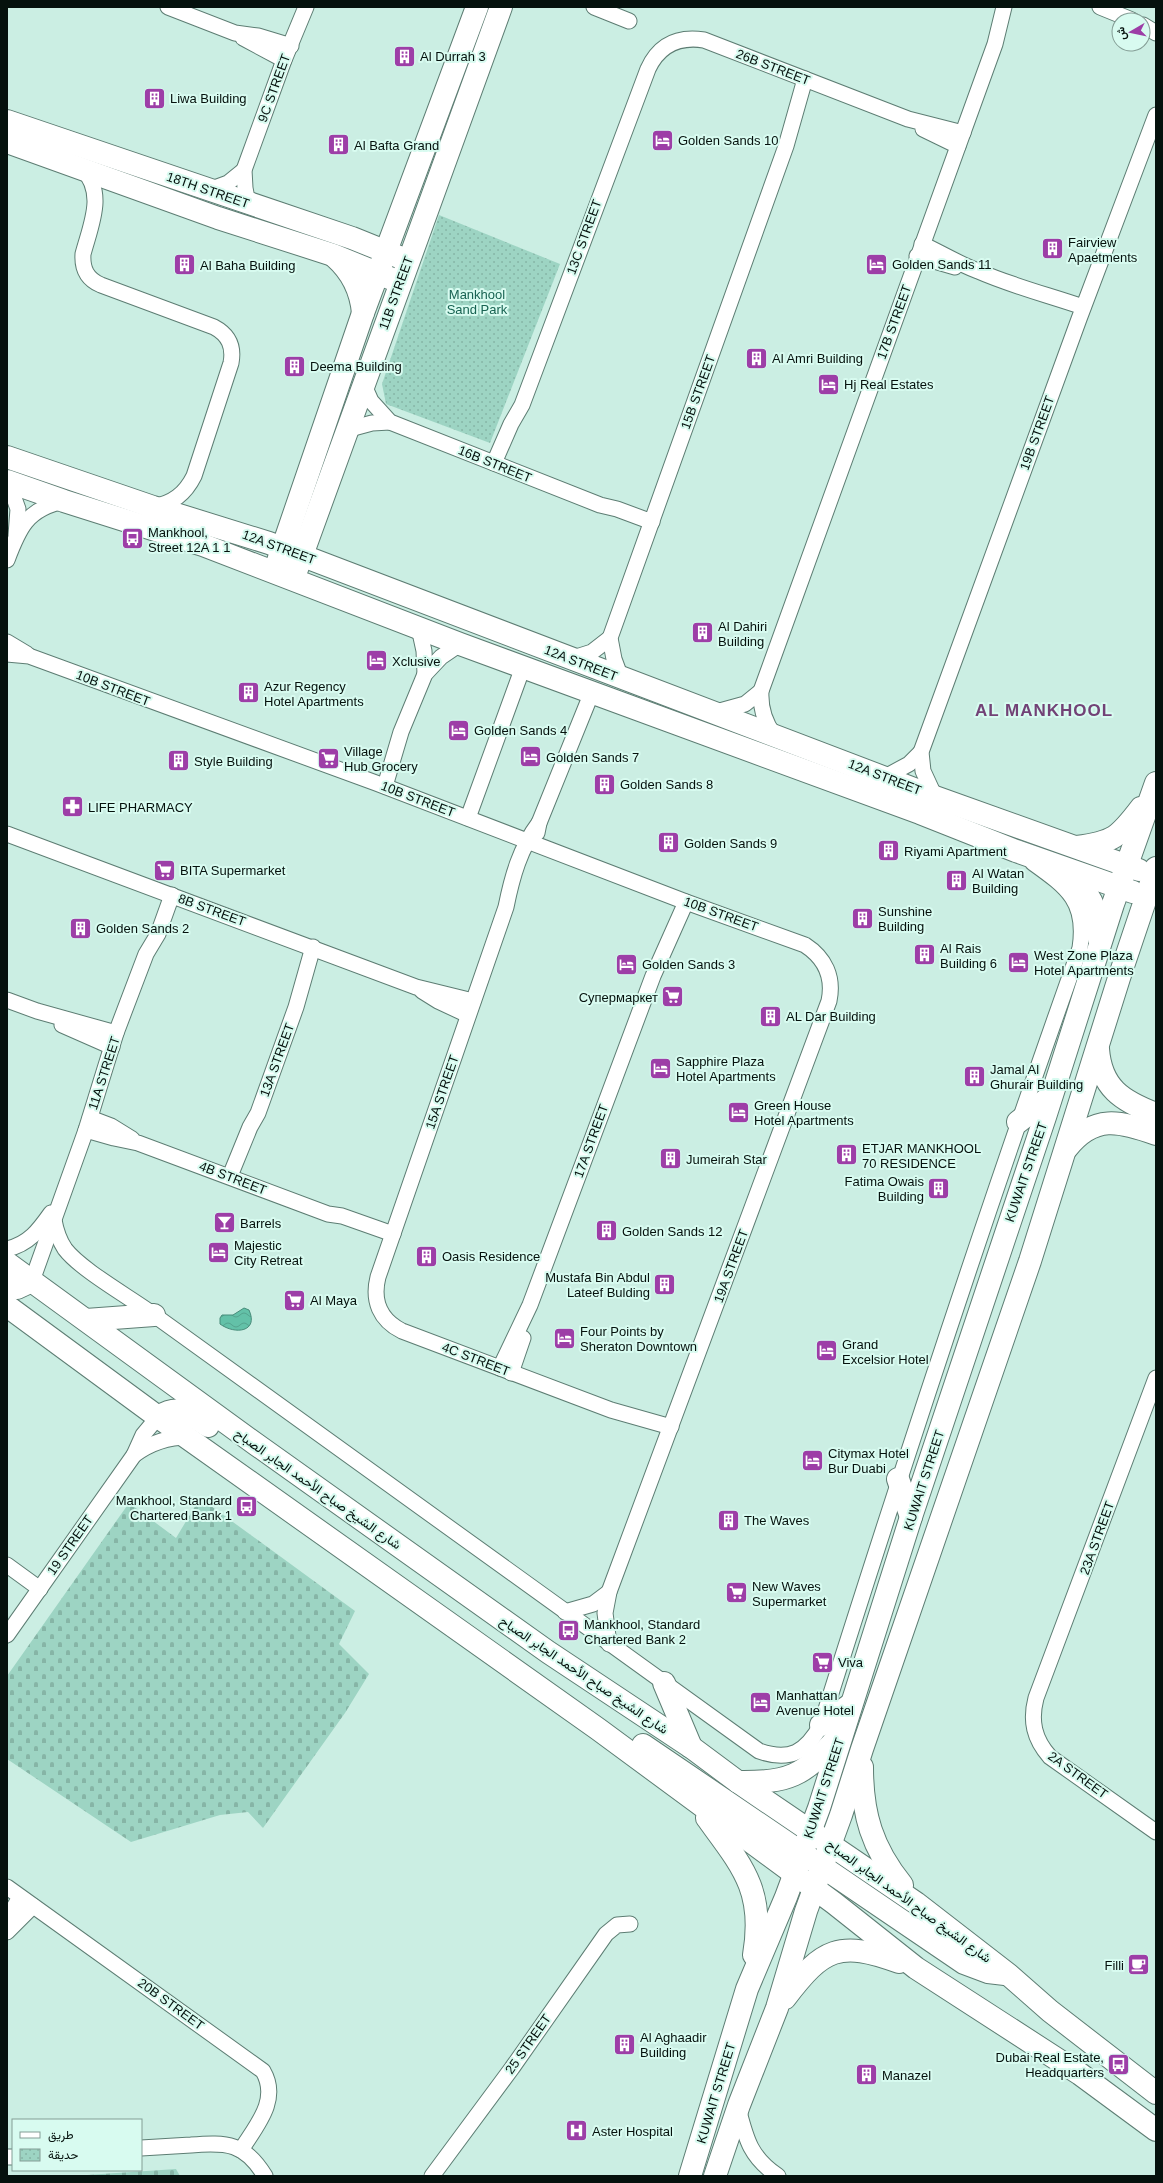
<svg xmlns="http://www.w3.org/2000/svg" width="1163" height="2183" viewBox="0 0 1163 2183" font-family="Helvetica,Vazirmatn,sans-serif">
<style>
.cemetery{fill:url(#cemetery-stones)}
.park{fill:url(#park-dots)}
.water{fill:url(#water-waves);stroke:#478c7a}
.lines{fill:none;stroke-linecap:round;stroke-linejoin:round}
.street-casing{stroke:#5d7d73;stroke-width:17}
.secondary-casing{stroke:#5d7d73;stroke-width:24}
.street{stroke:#fff;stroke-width:15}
.secondary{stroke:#fff;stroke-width:22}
.labels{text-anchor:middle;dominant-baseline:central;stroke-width:4;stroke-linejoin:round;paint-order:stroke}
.poi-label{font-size:13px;fill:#05110d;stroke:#d8fbf0;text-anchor:start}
.street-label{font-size:13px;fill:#05110d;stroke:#d8fbf0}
.park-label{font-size:13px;fill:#186352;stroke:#d8fbf0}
.district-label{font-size:17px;font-weight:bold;letter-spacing:1px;fill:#724276;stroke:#d8fbf0}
</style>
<defs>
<pattern id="cemetery-stones" width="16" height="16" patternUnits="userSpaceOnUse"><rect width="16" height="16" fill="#9dd4c3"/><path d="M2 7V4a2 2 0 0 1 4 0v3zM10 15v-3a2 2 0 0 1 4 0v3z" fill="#86b5a6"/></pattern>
<pattern id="park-dots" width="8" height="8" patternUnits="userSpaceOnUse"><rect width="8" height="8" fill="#9dd4c3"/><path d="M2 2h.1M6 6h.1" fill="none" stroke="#86b5a6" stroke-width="1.8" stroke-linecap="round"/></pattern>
<pattern id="water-waves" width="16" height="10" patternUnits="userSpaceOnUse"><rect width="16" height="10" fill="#63c1a8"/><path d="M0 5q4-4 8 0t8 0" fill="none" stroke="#54a58f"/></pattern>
</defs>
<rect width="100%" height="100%" fill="#cbeee3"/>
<g class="cemetery">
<polygon points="200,1498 355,1611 339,1644 369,1674 345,1713 263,1828 248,1812 220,1815 131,1842 7,1759 7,1676 129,1503 176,1538"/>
<polygon points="176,2169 180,2176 72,2176"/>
</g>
<polygon class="park" points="439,215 560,264 490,443 386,404 382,384"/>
<path class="water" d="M244,1308L249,1310C259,1332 235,1335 220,1324V1318L222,1315H233Z"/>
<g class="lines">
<defs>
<g id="street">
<polyline points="168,7 235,33 258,36 291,46"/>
<polyline points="594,7 629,21"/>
<polyline points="1100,7 1132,20"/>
<polyline points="1143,25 1156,33"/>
<polyline points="243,38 284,60"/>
<polyline points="923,129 958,146"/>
<path d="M82,168C106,193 91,224 83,254C82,269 87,279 101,285L214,327C229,335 234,347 231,363L194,476C185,494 173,503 153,507"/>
<polyline points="209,190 228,183 244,170"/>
<polyline points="248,204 245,188 244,170 284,60 306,7"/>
<path d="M922,244C941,253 959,264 978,271C1012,286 1048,295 1083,307"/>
<polyline points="917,256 955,267"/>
<polyline points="363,383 371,401 390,422 600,505 617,509 652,522"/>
<polyline points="346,430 372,423 390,422"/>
<path d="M494,463L511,424L522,405L648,69C659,45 678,36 704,40L908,119L963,133"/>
<polyline points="8,481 18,509 16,535"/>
<path d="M7,560C19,528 27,509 64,501"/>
<polyline points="419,628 424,651 425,674"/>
<polyline points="7,642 27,654"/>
<path d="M7,654L29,656L376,783L686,902L805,945C825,958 834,977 829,1001L609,1592L605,1613L609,1644"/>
<polyline points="570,659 592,652 610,638"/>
<polyline points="621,678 614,659 610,638 786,146 805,79"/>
<polyline points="716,712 745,704 761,691"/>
<path d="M774,735C764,721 760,708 761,691L995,44L1004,7"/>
<polyline points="885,777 909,764 921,752"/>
<polyline points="385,786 401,732 425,674 441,657 460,644"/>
<polyline points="935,797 923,771 921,752 1079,319 1156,115"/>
<polyline points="468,818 523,667"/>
<path d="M539,823C520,848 512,877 506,907L378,1277C372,1301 380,1320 402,1331L611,1410L671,1427"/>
<polyline points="537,833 539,823 592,692"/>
<polyline points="7,834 416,987 473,1001"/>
<polyline points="422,991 438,1001 468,1015"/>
<polyline points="7,1000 37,1011 116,1033"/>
<polyline points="62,1025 112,1047"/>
<polyline points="90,1118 111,1126 132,1139"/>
<polyline points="86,1130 114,1138 138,1143 328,1214 342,1216 393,1234"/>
<polyline points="230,1176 250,1127 258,1113 296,1007 313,947"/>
<path d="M54,1220C56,1231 59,1240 65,1249C81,1270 131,1298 154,1315L759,1751C790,1762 806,1752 821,1725C903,1465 988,1206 1080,948C1087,902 1068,888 1033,863"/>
<path d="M7,1249C29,1244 39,1230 51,1213"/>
<polyline points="32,1281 86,1130 116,1033 146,954 158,934 172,895"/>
<polyline points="500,1368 530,1305 653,976 686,902"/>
<polyline points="511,1373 523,1338"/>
<path d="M1156,1378L1036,1698C1030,1721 1034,1739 1050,1757L1156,1832"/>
<path d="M134,1455C150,1443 167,1437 188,1437"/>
<polyline points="7,1565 40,1589"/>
<polyline points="565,1612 593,1604 609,1592"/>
<polyline points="7,1635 134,1455 143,1435 158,1417"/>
<path d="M7,1887L263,2071C280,2100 256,2126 241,2150"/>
<polyline points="7,1919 20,1897"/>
<polyline points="7,1932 33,1906"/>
<path d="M738,2108C746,2139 750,2157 778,2176"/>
<path d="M141,2148C158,2147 174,2146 191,2145C227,2142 245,2143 265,2176"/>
<polyline points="7,2157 13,2157"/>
<polyline points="432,2176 512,2068 606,1934 617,1925 630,1924"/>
</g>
<g id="secondary">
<polyline points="7,121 352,238 399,257"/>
<polyline points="7,142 218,218 333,255 392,279"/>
<path d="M335,257C352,272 361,291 363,313"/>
<polyline points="7,457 153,507 269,543 935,797 1139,870"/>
<polyline points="7,481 64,501 203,545 460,644 920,813 1016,851 1133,892"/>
<polyline points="278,561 363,313 477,7"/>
<polyline points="297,569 501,7"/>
<path d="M1077,847C1114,842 1119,837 1141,808"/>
<path d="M1066,870C1092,898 1095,900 1099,939"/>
<path d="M1098,1049C1101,1088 1122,1101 1156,1114"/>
<polyline points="1018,1122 1051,1096"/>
<path d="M1067,1148C1094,1114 1120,1121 1156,1134"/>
<polyline points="7,1263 257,1445 548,1652 691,1747 738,1782 916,1903 1009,1975 1050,2011 1156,2093"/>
<polyline points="7,1287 17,1288 32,1281"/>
<polyline points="7,1306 158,1417 598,1729 834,1903 916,1968 1080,2074 1156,2130"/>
<polyline points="86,1320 154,1315"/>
<path d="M158,1417C180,1403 189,1414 208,1426"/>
<polyline points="898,1479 911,1517"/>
<polyline points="664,1683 691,1747"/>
<polyline points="821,1725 850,1705"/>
<polyline points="643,1745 964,1963 988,1972 1005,1974"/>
<path d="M862,1767C862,1814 872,1848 902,1885"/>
<path d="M738,1782C788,1783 804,1776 837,1738"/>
<path d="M707,1818C743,1867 765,1891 754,1955"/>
<path d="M785,1998C823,1948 839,1940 899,1962"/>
<polyline points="690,2176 747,1989 786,1897 819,1808 911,1517 1045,1117 1113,904 1156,783"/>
<polyline points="715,2176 739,2105 777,2008 806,1911 841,1815 862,1749 1030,1261 1119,978 1156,868"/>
</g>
</defs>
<use href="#street" class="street-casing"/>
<use href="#secondary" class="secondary-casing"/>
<use href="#street" class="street"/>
<use href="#secondary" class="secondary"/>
</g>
<defs>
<symbol id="building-square" viewBox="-11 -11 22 22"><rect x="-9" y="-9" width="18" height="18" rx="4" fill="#9d3ea7" stroke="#d8fbf0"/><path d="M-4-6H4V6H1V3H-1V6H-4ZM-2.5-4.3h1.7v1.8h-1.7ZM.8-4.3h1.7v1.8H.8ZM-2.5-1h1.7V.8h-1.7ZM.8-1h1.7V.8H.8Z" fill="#fff"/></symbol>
<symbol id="hotel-square" viewBox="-11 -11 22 22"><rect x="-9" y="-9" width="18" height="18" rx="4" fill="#9d3ea7" stroke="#d8fbf0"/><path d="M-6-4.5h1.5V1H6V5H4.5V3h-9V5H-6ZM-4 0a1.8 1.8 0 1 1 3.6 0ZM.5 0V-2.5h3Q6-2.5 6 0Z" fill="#fff"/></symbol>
<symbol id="bus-square" viewBox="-11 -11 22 22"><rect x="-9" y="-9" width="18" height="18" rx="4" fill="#9d3ea7" stroke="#d8fbf0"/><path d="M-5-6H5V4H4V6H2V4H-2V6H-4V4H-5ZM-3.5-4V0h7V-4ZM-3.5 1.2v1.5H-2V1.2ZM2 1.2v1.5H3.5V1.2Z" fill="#fff"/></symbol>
<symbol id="supermarket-square" viewBox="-11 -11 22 22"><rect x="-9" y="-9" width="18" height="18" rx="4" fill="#9d3ea7" stroke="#d8fbf0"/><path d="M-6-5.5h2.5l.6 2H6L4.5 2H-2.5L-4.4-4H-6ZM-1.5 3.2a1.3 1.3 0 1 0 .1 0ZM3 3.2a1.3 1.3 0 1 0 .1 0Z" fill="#fff"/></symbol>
<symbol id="pharmacy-square" viewBox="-11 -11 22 22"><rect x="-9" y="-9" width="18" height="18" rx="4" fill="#9d3ea7" stroke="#d8fbf0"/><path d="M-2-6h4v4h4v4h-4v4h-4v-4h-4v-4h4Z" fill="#fff"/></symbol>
<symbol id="bar-square" viewBox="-11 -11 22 22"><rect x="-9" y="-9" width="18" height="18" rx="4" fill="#9d3ea7" stroke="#d8fbf0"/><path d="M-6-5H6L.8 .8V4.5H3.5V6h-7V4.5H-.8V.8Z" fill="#fff"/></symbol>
<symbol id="cafe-square" viewBox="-11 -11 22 22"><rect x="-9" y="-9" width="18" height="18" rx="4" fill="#9d3ea7" stroke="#d8fbf0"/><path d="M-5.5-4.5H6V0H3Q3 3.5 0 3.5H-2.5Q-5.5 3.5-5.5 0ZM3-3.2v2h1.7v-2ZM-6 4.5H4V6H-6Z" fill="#fff"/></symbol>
<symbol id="hospital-square" viewBox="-11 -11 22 22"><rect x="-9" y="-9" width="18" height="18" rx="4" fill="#9d3ea7" stroke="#d8fbf0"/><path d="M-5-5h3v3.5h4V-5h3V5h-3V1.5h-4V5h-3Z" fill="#fff"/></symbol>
</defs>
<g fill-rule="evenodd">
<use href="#building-square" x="392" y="44" width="25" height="25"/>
<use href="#building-square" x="142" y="86" width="25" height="25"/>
<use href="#hotel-square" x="650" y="128" width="25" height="25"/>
<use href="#building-square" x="326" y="132" width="25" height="25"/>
<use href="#building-square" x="1040" y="236" width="25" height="25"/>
<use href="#hotel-square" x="864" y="252" width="25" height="25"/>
<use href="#building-square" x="172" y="252" width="25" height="25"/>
<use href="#building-square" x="744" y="346" width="25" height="25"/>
<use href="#building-square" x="282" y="354" width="25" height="25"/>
<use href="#hotel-square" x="816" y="372" width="25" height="25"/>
<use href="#bus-square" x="120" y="526" width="25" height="25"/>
<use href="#building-square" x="690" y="620" width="25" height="25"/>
<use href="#hotel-square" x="364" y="648" width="25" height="25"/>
<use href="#building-square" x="236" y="680" width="25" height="25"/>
<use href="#hotel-square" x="446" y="718" width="25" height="25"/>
<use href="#hotel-square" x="518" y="744" width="25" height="25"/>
<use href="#supermarket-square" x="316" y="746" width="25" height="25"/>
<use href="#building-square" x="166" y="748" width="25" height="25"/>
<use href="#building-square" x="592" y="772" width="25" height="25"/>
<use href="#pharmacy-square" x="60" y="794" width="25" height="25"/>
<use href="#building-square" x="656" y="830" width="25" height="25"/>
<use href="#building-square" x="876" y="838" width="25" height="25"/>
<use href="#supermarket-square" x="152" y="858" width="25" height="25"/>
<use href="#building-square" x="944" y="868" width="25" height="25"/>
<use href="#building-square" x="850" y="906" width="25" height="25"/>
<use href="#building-square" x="68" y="916" width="25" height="25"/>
<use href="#building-square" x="912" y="942" width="25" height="25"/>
<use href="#hotel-square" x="1006" y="950" width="25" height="25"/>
<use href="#hotel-square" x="614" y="952" width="25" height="25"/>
<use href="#supermarket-square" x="660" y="984" width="25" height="25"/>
<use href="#building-square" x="758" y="1004" width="25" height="25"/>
<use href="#hotel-square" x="648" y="1056" width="25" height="25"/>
<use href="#building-square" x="962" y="1064" width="25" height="25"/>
<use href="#hotel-square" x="726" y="1100" width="25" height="25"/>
<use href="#building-square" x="834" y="1142" width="25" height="25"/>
<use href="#building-square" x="658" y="1146" width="25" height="25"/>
<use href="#building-square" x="926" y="1176" width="25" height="25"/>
<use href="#bar-square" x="212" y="1210" width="25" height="25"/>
<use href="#building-square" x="594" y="1218" width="25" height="25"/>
<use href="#hotel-square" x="206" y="1240" width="25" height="25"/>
<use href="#building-square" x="414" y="1244" width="25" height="25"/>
<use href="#building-square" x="652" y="1272" width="25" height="25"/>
<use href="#supermarket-square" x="282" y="1288" width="25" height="25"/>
<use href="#hotel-square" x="552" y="1326" width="25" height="25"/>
<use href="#hotel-square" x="814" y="1338" width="25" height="25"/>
<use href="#hotel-square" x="800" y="1448" width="25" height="25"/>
<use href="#bus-square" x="234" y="1494" width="25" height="25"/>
<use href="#building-square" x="716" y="1508" width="25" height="25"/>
<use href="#supermarket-square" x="724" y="1580" width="25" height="25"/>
<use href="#bus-square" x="556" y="1618" width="25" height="25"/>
<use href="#supermarket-square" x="810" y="1650" width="25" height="25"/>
<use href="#hotel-square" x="748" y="1690" width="25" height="25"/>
<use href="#cafe-square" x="1126" y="1952" width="25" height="25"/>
<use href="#building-square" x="612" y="2032" width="25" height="25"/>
<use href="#bus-square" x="1106" y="2052" width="25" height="25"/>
<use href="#building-square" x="854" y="2062" width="25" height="25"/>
<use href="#hospital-square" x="564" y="2118" width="25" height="25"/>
</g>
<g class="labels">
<g class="poi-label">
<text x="420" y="56">Al Durrah 3</text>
<text x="170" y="98">Liwa Building</text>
<text x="678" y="140">Golden Sands 10</text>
<text x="354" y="145">Al Bafta Grand</text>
<text x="1068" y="242">Fairview<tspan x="1068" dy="15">Apaetments</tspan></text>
<text x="892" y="264">Golden Sands 11</text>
<text x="200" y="265">Al Baha Building</text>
<text x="772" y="358">Al Amri Building</text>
<text x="310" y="366">Deema Building</text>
<text x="844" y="384">Hj Real Estates</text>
<text x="148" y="532">Mankhool,<tspan x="148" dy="15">Street 12A 1 1</tspan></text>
<text x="718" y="626">Al Dahiri<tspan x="718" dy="15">Building</tspan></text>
<text x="392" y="661">Xclusive</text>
<text x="264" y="686">Azur Regency<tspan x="264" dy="15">Hotel Apartments</tspan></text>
<text x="474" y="730">Golden Sands 4</text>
<text x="344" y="751">Village<tspan x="344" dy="15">Hub Grocery</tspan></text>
<text x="546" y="757">Golden Sands 7</text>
<text x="194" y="761">Style Building</text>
<text x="620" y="784">Golden Sands 8</text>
<text x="88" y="807">LIFE PHARMACY</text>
<text x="684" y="843">Golden Sands 9</text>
<text x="904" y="851">Riyami Apartment</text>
<text x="180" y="870">BITA Supermarket</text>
<text x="972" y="873">Al Watan<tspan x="972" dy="15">Building</tspan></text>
<text x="878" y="911">Sunshine<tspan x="878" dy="15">Building</tspan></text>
<text x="96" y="928">Golden Sands 2</text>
<text x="940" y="948">Al Rais<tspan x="940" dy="15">Building 6</tspan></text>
<text x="1034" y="955">West Zone Plaza<tspan x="1034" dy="15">Hotel Apartments</tspan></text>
<text x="642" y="964">Golden Sands 3</text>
<text x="658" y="997" text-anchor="end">Супермаркет</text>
<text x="786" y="1016">AL Dar Building</text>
<text x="676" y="1061">Sapphire Plaza<tspan x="676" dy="15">Hotel Apartments</tspan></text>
<text x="990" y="1069">Jamal Al<tspan x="990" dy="15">Ghurair Building</tspan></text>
<text x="754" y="1105">Green House<tspan x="754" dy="15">Hotel Apartments</tspan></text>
<text x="862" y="1148">ETJAR MANKHOOL<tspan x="862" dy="15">70 RESIDENCE</tspan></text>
<text x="686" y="1159">Jumeirah Star</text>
<text x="924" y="1181" text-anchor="end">Fatima Owais<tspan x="924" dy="15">Building</tspan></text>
<text x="240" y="1223">Barrels</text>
<text x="622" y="1231">Golden Sands 12</text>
<text x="234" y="1245">Majestic<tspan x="234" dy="15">City Retreat</tspan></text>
<text x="442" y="1256">Oasis Residence</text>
<text x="650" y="1277" text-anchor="end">Mustafa Bin Abdul<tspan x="650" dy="15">Lateef Bulding</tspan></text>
<text x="310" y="1300">Al Maya</text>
<text x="580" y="1331">Four Points by<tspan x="580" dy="15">Sheraton Downtown</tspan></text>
<text x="842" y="1344">Grand<tspan x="842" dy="15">Excelsior Hotel</tspan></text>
<text x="828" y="1453">Citymax Hotel<tspan x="828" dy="15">Bur Duabi</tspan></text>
<text x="232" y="1500" text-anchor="end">Mankhool, Standard<tspan x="232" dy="15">Chartered Bank 1</tspan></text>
<text x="744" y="1520">The Waves</text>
<text x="752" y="1586">New Waves<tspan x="752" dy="15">Supermarket</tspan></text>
<text x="584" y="1624">Mankhool, Standard<tspan x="584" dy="15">Chartered Bank 2</tspan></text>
<text x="838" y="1662">Viva</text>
<text x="776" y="1695">Manhattan<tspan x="776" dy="15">Avenue Hotel</tspan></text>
<text x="1124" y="1965" text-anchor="end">Filli</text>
<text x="640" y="2037">Al Aghaadir<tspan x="640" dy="15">Building</tspan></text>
<text x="1104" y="2057" text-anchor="end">Dubai Real Estate,<tspan x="1104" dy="15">Headquarters</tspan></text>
<text x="882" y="2075">Manazel</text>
<text x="592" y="2131">Aster Hospital</text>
</g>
<g class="street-label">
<text transform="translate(773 67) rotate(21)">26B STREET</text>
<text transform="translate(274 88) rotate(-70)">9C STREET</text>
<text transform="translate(208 190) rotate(19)">18TH STREET</text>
<text transform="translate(584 237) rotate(-70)">13C STREET</text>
<text transform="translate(396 293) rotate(-70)">11B STREET</text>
<text transform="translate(894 322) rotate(-70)">17B STREET</text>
<text transform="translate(698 392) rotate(-70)">15B STREET</text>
<text transform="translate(1037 433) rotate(-70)">19B STREET</text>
<text transform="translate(495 464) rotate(22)">16B STREET</text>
<text transform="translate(279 547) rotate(20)">12A STREET</text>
<text transform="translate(581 663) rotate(21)">12A STREET</text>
<text transform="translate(113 688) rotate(21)">10B STREET</text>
<text transform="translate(885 777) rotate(21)">12A STREET</text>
<text transform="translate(418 799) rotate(21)">10B STREET</text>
<text transform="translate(212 910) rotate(20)">8B STREET</text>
<text transform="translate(721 914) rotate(20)">10B STREET</text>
<text transform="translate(277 1060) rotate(-70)">13A STREET</text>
<text transform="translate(104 1073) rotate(-72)">11A STREET</text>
<text transform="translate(442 1092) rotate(-71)">15A STREET</text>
<text transform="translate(591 1141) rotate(-70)">17A STREET</text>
<text transform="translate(1026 1172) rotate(-71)">KUWAIT STREET</text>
<text transform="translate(233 1178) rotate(21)">4B STREET</text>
<text transform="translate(731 1266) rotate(-70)">19A STREET</text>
<text transform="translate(476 1359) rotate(21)">4C STREET</text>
<text transform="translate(924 1480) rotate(-72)">KUWAIT STREET</text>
<text transform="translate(318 1489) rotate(35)">شارع الشيخ صباح الأحمد الجابر الصباح</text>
<text transform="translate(1097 1538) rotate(-70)">23A STREET</text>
<text transform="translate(70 1545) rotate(-55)">19 STREET</text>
<text transform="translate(584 1675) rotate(34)">شارع الشيخ صباح الأحمد الجابر الصباح</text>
<text transform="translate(1078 1775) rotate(36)">2A STREET</text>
<text transform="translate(824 1788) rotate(-72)">KUWAIT STREET</text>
<text transform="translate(909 1901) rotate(36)">شارع الشيخ صباح الأحمد الجابر الصباح</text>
<text transform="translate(171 2004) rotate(36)">20B STREET</text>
<text transform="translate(528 2044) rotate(-55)">25 STREET</text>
<text transform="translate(716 2093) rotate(-73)">KUWAIT STREET</text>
</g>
<g class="park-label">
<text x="477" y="294">Mankhool<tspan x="477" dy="15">Sand Park</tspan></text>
</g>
<g class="district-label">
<text x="1044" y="710">AL MANKHOOL</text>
</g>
</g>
<rect width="1163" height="2183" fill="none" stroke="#05110d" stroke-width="16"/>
<rect x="12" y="2119" width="130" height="52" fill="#d8fbf0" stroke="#849d95"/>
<rect x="20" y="2132" width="20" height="6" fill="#ffffff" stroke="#849d95"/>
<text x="48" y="2139" font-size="12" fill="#05110d">طريق</text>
<rect x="20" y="2149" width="20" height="12" fill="url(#park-dots)" stroke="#849d95"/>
<text x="48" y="2159" font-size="12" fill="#05110d">حديقة</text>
<g transform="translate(1131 32) rotate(261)"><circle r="19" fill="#d8fbf0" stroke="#849d95"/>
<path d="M0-3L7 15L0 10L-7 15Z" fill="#9d3ea7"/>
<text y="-6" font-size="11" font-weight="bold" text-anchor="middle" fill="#05110d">ش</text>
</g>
</svg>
